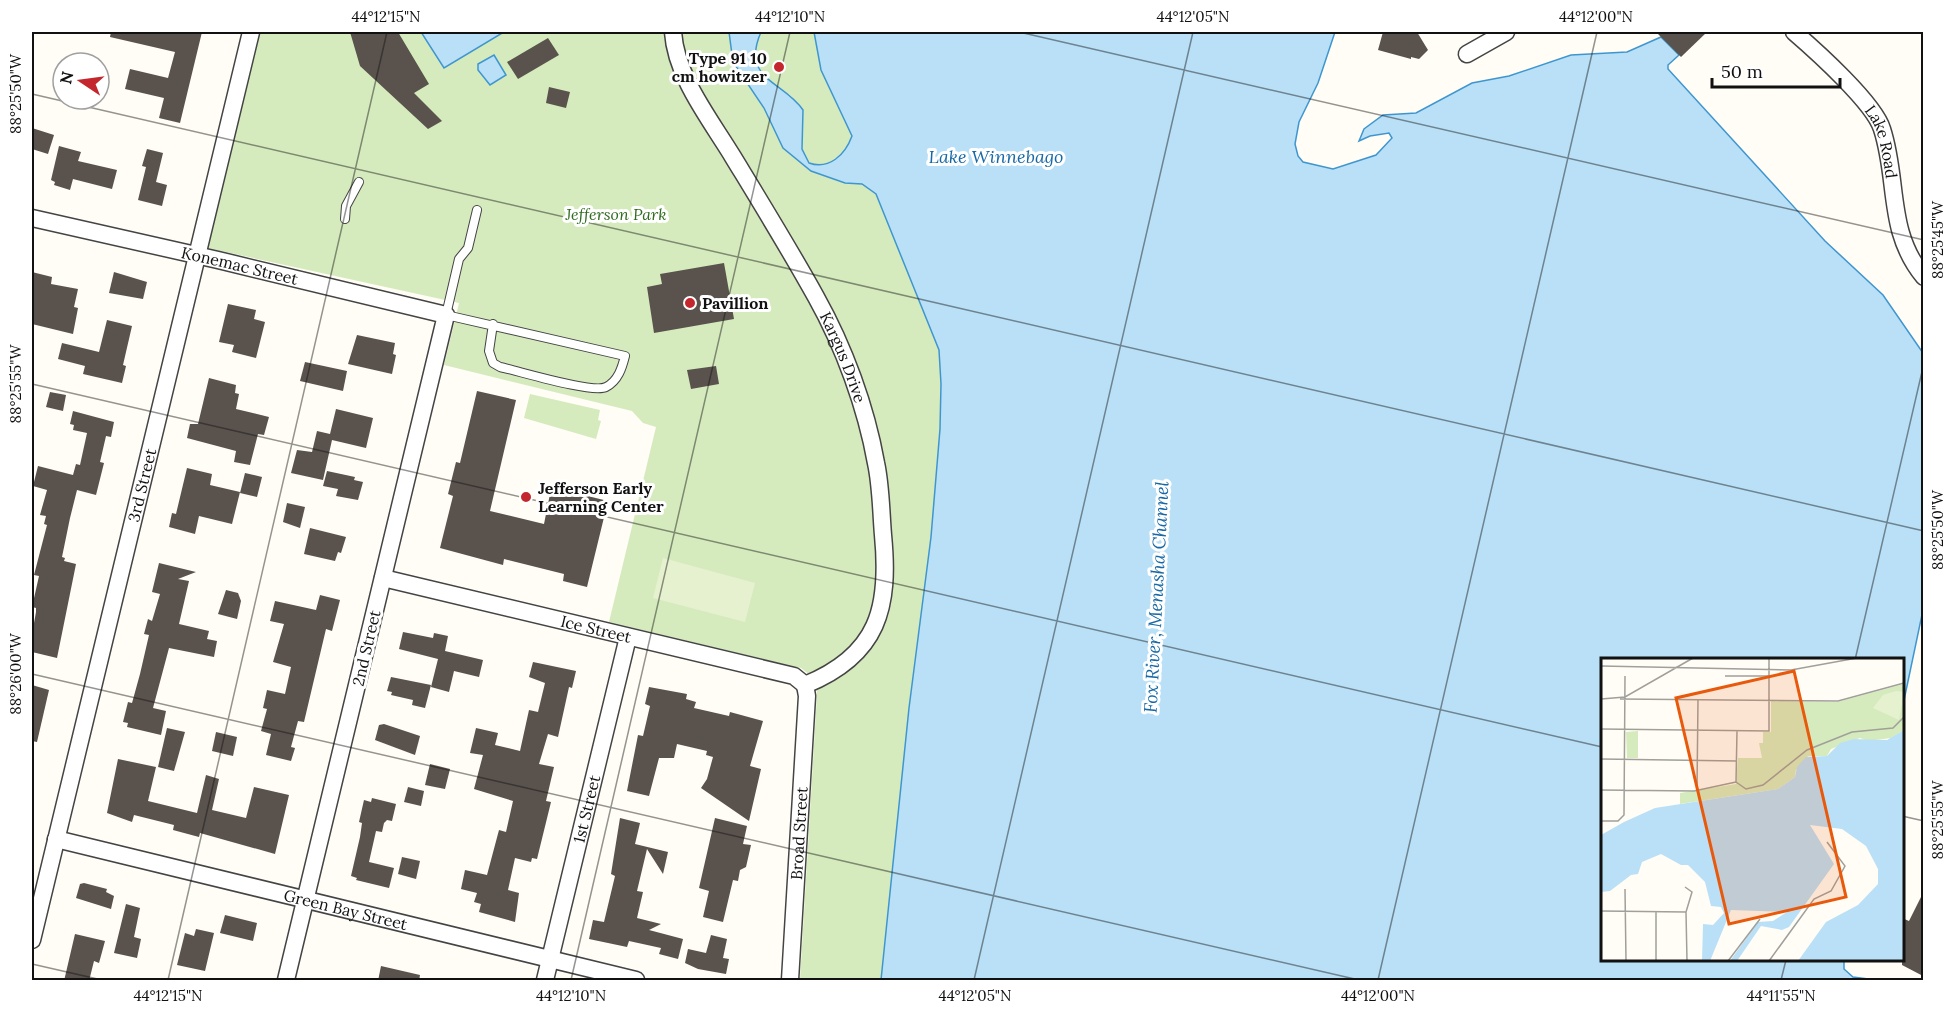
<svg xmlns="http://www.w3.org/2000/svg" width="1955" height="1012" viewBox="0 0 1955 1012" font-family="Lora,serif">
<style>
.green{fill:#d5ebbd}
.pitch{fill:#e6f2cf}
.water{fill:#b9e0f7;stroke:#3f96cf;stroke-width:1.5}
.building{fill:#5a524d}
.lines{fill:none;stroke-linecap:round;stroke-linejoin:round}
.service-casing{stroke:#444;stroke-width:10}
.minor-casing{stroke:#444;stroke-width:19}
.service{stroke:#fff;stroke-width:8}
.minor{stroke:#fff;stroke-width:16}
.ticks{fill:none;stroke:#111;stroke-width:1.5;stroke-opacity:0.45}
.poi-dot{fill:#c4262e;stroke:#fff;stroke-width:2}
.labels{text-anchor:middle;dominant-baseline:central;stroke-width:6;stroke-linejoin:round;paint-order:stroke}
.poi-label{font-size:16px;font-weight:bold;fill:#111;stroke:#fff;text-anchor:start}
.street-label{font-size:16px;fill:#111;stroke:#fff}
.park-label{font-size:16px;font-style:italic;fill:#2f6b1f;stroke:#fff}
.water-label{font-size:18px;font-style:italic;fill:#1768a6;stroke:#fff}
.inset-road{fill:none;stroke:#a09f9a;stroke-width:1.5}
.view{fill:#e8590c;fill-opacity:0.15;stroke:#e8590c;stroke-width:3}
.inset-edge{fill:none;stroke:#111;stroke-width:3}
.neatline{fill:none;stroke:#111;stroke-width:2}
.ticks-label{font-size:15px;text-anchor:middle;fill:#111}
</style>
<rect width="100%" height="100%" fill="#fffdf5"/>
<g class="green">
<path d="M255,32H729L733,62L764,108L784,148L818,174L845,183L862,184L876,194L939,350L941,384L940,429L931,537L909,708L881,980H800L817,695C817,682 812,676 801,668L609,622L656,427L643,423L632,411L444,365L459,303L203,247Z"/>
<path d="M761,32H814L821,70L852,136C845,155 814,183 803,152C799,140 804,123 803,110C798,105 793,96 787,93C762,77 747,64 761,32Z"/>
<polygon points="530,394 600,410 598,420 601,421 596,439 524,418"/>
</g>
<polygon class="pitch" points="663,558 755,583 745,622 653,598"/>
<g class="water">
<polygon points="421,32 504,32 444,68"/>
<path d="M729,32H761C740,80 784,81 803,110L802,149L809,163C829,170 845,155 852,136L821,70L814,32H1335L1318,83L1299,122L1295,144L1298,156L1303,162L1333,169L1376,155L1392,138L1389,133L1370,136L1359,141L1364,129L1383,115L1416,113L1472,83L1509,76L1571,55L1627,52L1661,37L1679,55L1668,65V69L1825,241L1883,295L1923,353V610L1903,705L1902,660H1602V960H1844V969L1853,977L1876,980H881L909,708L931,537L940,429L941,384L939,350L876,194L862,184L845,183L811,171L783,148L764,108L733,62Z"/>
<polygon points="494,55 506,75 490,85 478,70 478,64"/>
</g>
<g class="building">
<polygon points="111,32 202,32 180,123 159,118 164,98 125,89 130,69 168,78 175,52 110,37"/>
<polygon points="350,32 398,32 429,84 414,93 442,121 428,129 360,66"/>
<polygon points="1383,32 1417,32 1428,50 1419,59 1411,57 1411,59 1378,50"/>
<polygon points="1656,32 1707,32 1681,57"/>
<polygon points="548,38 559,55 518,79 507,62"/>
<polygon points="549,87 570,92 566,108 546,103"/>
<polygon points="32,128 54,135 48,154 32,149"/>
<polygon points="59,146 81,152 78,161 117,170 112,189 73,179 70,190 54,185 55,182 51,180"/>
<polygon points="147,149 163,153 156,182 167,185 162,206 138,200 146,167 142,166"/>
<polygon points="724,263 734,319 654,333 647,287 662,284 660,274"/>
<polygon points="32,272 52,277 51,284 78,289 74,307 78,308 73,334 32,324"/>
<polygon points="114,272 147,282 143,299 109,293"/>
<polygon points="228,304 256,310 254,319 265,322 256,358 232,352 234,345 219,342"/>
<polygon points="107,320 132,326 123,365 126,366 122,383 83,374 85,366 58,359 62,343 99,352"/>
<polygon points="357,335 395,343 393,354 396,355 392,374 348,364"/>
<polygon points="305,362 347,371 343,391 300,381"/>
<polygon points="716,366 719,384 691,389 687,370"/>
<polygon points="209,378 236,385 235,393 239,394 236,409 269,417 264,435 258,434 250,465 234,462 236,451 187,438 190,424 198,424"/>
<polygon points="477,391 516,400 490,511 544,524 550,494 561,497 563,490 608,501 587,587 563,581 564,574 504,559 503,565 440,548 453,496 448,494 456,462 460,463"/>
<polygon points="50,392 66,395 63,411 46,407"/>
<polygon points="336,409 373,418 366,448 332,440 323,480 291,473 297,450 312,452 317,431 330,434"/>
<polygon points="73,411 114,422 111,437 106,436 100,462 104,463 96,495 77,490 70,518 62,557 65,558 64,561 76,564 57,658 32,652 32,634 36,612 36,608 32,607 39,576 34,575 47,525 44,524 46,516 40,515 47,490 33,486 38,466 73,475 76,464 80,465 87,433 73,430 74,425 70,424"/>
<polygon points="187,468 212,474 210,485 240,492 232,524 199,516 195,534 169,527 172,513 176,514"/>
<polygon points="327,471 355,477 354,480 363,482 358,500 336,496 338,489 323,486"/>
<polygon points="245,473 262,477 257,497 240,493"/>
<polygon points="287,503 305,507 300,528 283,522"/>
<polygon points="310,528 346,537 341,553 338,552 335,561 304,554"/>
<polygon points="159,563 196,572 178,579 189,581 179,624 209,631 207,639 217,641 214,657 169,648 153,708 166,711 161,735 127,727 128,723 123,722 128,702 132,703 140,674 149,635 144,634 148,619 152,621 160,594 152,592"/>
<polygon points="226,590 238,593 241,601 237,619 218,614"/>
<polygon points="320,595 340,600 332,631 326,629 304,722 298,721 291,747 295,748 291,761 266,755 271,734 261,731 267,709 263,708 267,690 285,694 291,667 273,662 284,624 270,621 275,601 316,610"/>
<polygon points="403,632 433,638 434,633 448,636 445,651 483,660 479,677 454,671 449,692 431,687 438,659 399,649"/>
<polygon points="533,662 576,671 572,688 569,687 558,737 548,734 539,764 554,767 546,801 551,802 537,859 532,858 531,862 515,858 508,890 519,893 515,922 479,912 481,904 474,902 477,893 461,889 465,870 487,875 499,830 506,832 513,801 474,789 483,755 470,753 476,728 498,733 495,745 520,751 529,710 538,712 545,683 529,677"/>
<polygon points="391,677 431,685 425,708 412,705 413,700 391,695 392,692 387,691"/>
<polygon points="32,685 49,690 37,742 32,741"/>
<polygon points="649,687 687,694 686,699 696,702 694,708 729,716 730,712 763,721 750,766 761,769 749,821 701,788 707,779 713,757 706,755 707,751 677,744 674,758 659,758 649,796 627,791 638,735 643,736 650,706 645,704"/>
<polygon points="384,724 420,736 415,755 375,740 379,725"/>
<polygon points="167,728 185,732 174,771 158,767"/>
<polygon points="216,732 237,737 233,756 212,751"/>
<polygon points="118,759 156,767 148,801 197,813 206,775 219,779 212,810 246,818 254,787 289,795 275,854 200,833 199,837 173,830 174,825 134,815 132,822 107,813"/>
<polygon points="430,764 450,769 445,789 425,785"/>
<polygon points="408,787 424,791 421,806 404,802"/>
<polygon points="372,798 396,804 392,821 387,820 384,823 382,832 376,831 369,862 394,868 389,888 356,880 357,878 351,876 360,837 362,823 359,822 364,800 371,802"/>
<polygon points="620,818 640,823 635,844 668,852 663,874 647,849 637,891 643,892 637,918 661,924 649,930 683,939 678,959 659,954 661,948 629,941 627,947 589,939 593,920 604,922 615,876 611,874"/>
<polygon points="715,818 747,826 743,844 751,845 746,867 740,870 738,881 733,880 723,922 703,917 709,891 699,888"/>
<polygon points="402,857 420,861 416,879 398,874"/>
<polygon points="84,883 107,889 106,892 114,896 111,909 76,898 80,884"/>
<polygon points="1923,893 1923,976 1902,965 1902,918 1909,921"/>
<polygon points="126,904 140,908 134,937 141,939 137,958 114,953"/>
<polygon points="225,915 257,923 253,941 220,933"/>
<polygon points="196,929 214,933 205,971 177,965 185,933 194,936"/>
<polygon points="75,934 105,941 99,963 94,961 89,981 64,981"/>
<polygon points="711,935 727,939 723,958 729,959 726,974 698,969 685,963 688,949 706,953"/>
<polygon points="381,966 420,975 419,981 378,981"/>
</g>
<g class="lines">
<defs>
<g id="service">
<path d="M477,210L468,248L459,259L446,315L625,356C622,368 618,381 606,387C593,394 519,371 500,367L493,363L489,351L493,324"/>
<polyline points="345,219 346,206 359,182"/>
</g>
<g id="minor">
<path id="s1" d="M673,32C676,77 710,119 733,157C761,203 790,250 816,297C844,347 866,407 876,463C881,486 881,511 883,535C890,607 879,655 805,685"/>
<path id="s2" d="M1794,32C1816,51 1874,103 1882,129C1899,181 1886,231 1924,277"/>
<polyline points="1467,54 1506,32"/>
<path id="s3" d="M32,218L218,260L446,315L286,980"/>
<path id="s4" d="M383,578L794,676L805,685"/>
<path id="s5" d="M56,839L636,980"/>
<path id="s6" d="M32,940L251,32"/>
<path id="s7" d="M545,980L628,637"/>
<path id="s8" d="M790,980L807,696L805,685"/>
</g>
</defs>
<use href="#service" class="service-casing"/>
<use href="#minor" class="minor-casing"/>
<use href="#service" class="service"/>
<use href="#minor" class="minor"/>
</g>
<path class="ticks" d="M1019,32L1924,240M32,94L1924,531M32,384L1602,747M1855,660L1924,363M32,674L1359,980M1902,816L1924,821M32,964L102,980M168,980L387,32M571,980L790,32M974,980L1193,32M1378,980L1597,32M1781,980L1786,960"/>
<g class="poi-dot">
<circle cx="779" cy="67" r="6"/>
<circle cx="690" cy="303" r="6"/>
<circle cx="526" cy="497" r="6"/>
</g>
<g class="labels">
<g class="poi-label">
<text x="767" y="58" text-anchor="end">Type 91 10<tspan x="767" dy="18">cm howitzer</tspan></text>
<text x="702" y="303">Pavillion</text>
<text x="538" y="488">Jefferson Early<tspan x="538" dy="18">Learning Center</tspan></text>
</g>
<g class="street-label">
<text stroke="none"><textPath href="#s2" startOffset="144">Lake Road</textPath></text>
<text stroke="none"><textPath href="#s3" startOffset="213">Konemac Street</textPath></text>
<text stroke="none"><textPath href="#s1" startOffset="369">Kargus Drive</textPath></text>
<text stroke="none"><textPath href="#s6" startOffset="468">3rd Street</textPath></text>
<text stroke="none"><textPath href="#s4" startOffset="219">Ice Street</textPath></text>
<text transform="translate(366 648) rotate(-77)">2nd Street</text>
<text stroke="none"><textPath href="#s7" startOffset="176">1st Street</textPath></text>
<text stroke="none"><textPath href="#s8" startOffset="147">Broad Street</textPath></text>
<text stroke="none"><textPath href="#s5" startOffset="298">Green Bay Street</textPath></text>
</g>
<g class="park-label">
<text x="616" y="214">Jefferson Park</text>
</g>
<g class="water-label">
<text x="996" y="156">Lake Winnebago</text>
<text transform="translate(1156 597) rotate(-87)">Fox River, Menasha Channel</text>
</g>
</g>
<g transform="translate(1601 658)">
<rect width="303" height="303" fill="#fffdf5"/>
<path d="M303,26V72L290,80L267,83L259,80L230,91L226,98H207L197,110L207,102L212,107L200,115L195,111L194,119L177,131L79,146V135L135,126L137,100H161L158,85H162V74H170V43L236,44ZM37,73V100H26L25,74Z" fill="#d5ebbd"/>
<path d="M295,33L303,34L298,62L272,50L282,37Z" fill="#e6f2cf"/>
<path d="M303,72V303H197L225,264L257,247L277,226V211L265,188L241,171L209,167L233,206L188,269L181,272L160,268L136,303H129L157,264L172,263L186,254L130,252L109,303H101L102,266L112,267L123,255L120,249L110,248L104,224L87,207H80L60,196L41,204L37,216L30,217L9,233L0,234V177L23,164L54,150L177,131L194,119L196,109L205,99L226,98L239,85L253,81L286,82Z" fill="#b9e0f7"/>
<path class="inset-road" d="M0,8L190,12L256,0M124,18H168M0,41L24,39L92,0M19,41L237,43L303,25M0,71L168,73V0M0,101L136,103M135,124L145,131L162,127L206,92L251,74L292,70L303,59M135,124L136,73M96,131L97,42M0,132L93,133L135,124M0,163H17L23,157L24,18M84,229L91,234L85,254M24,231L25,303M0,253L85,254M55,253V303M85,254L86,303M127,303L159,261M168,303L213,241L230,233L244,208L226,184"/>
<path class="view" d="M193,13L245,239L128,266L75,40Z"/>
<rect width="303" height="303" class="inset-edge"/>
</g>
<rect width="1955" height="1012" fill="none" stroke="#ffffff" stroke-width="66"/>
<g transform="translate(81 81) rotate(283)"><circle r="28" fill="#ffffff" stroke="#a0a0a0" stroke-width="1.5"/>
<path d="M0-4.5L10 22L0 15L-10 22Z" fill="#c4262e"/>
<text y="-9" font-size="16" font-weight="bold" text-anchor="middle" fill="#111111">N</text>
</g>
<path d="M1712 78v9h128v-9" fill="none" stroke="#111111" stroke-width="3"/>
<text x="1721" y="78" font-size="18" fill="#111111" stroke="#ffffff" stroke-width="4.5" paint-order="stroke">50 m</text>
<rect x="33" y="33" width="1889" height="946" class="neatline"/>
<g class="ticks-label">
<text x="386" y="22">44°12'15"N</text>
<text x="790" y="22">44°12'10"N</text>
<text x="1193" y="22">44°12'05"N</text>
<text x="1596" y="22">44°12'00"N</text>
<text transform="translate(16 94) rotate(-90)" y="5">88°25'50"W</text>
<text transform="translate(1938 240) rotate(-90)" y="5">88°25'45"W</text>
<text transform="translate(16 384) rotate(-90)" y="5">88°25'55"W</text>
<text transform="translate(1938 530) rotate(-90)" y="5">88°25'50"W</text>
<text transform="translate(16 674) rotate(-90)" y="5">88°26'00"W</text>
<text transform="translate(1938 820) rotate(-90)" y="5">88°25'55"W</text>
<text x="168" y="1001">44°12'15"N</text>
<text x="571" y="1001">44°12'10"N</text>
<text x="975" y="1001">44°12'05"N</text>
<text x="1378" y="1001">44°12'00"N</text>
<text x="1781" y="1001">44°11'55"N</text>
</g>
</svg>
